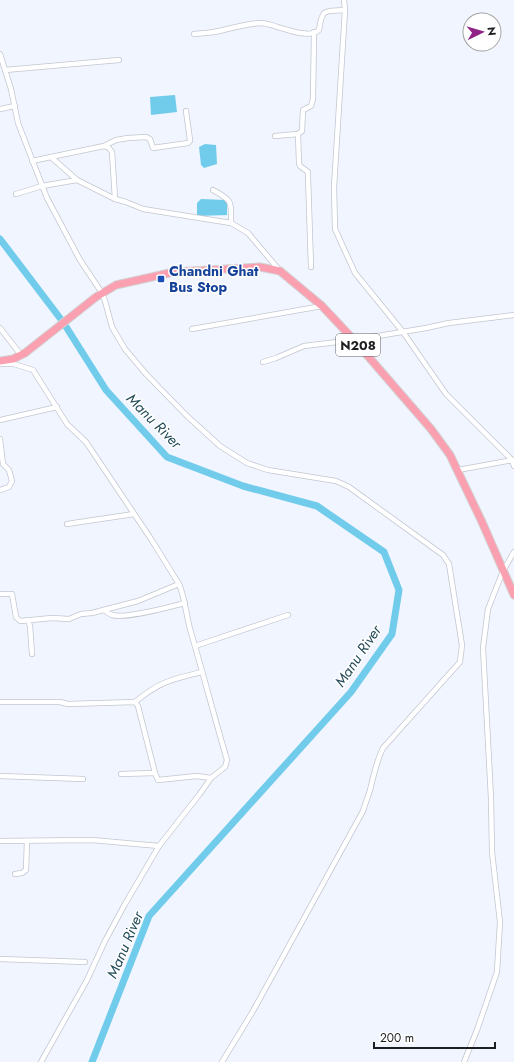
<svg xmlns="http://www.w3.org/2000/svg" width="514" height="1062" viewBox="0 0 514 1062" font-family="Jost,sans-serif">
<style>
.water{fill:#71cceb}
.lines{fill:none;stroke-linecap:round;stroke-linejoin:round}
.river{stroke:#71cceb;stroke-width:7}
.minor-casing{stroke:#c2c6cf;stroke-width:6}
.trunk-casing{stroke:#d2d2d3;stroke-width:9}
.minor{stroke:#fff;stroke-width:4.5}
.trunk{stroke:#fba0b0;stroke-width:7}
.transit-dot{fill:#1a4fb4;stroke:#fff;stroke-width:1.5}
.labels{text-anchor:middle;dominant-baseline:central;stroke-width:3;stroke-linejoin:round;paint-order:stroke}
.shield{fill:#fff;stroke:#616264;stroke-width:1}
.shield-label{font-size:13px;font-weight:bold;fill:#1d1e22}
.transit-label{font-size:14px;font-weight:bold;fill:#164399;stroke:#fff;text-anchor:start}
.water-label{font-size:15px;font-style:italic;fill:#244c5a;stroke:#fff}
</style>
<rect width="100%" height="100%" fill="#f1f5ff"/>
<g class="water">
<polygon points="175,95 177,112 151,115 150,97"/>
<polygon points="205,144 216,145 217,164 204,168 201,165 199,147"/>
<polygon points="201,199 226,200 227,204 227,215 197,216 197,203"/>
</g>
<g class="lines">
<polyline class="river" points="0,239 63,322 106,390 167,457 243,486 317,506 384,552 399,590 392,634 351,692 149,916 92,1062"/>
<defs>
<g id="minor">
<polyline points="344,0 345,10 334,187 335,229 355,273 403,332 446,394 512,460 514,466"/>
<path d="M194,34C202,33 211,33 219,31C232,28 249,23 262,23C275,24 308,41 319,30L321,19L324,13L329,11L345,10"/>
<path d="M0,54L11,89L18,123L47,198L80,260L102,293L105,301L112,327L125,349L146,374L187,416L220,446L247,463L268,470L336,481L349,487L443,555L449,564L462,645L460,662L383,748C376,762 374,775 370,790C368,797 365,804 363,811L253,1011L222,1062"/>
<polyline points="5,70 119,60"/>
<polyline points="0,109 15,106"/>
<polyline points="298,134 299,163 300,166 308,172 308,176 311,267"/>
<polyline points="275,136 298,134 302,131 303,110 311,106 313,99 314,32"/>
<polyline points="104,146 116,140 128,138 146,137 150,139 153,148 188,143 190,141 190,140 186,111"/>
<polyline points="51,157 104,146 109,148 112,152 115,199"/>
<polyline points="32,161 51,157 77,180 115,199 126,202 143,209 231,223 248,233 280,271"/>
<path d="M213,190C233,201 231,201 231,223"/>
<polyline points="16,194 42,186 77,180"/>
<polyline points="0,328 21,355"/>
<polyline points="192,329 322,306"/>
<polyline points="263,362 276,358 304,346 354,340 426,328 449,323 514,315"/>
<path d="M0,364H14L33,370L67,424L86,442L151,539L179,584C185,598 186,614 190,629C203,673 214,716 227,760L225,767L211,778L199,795L159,846L92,840L0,841"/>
<polyline points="0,420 57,407"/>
<polyline points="0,439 3,464 9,470 12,481 9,487 0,490"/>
<polyline points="458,470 513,460"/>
<polyline points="67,524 134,514"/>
<polyline points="0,594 12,594 16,617 20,621 52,618 69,619 81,614 92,613 138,601 179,584"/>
<path d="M104,610C106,612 109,614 112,615C126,619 169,607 185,603"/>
<polyline points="28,620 30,626 32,654"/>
<polyline points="195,646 288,615"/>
<polyline points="0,702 60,702 68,704 135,702 138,706 155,773 158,780 197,776 211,778"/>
<path d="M135,702C159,682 172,679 202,672"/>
<polyline points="121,774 155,773"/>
<polyline points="0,776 83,779"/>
<polyline points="15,874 22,873 26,870 27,841"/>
<polyline points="0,959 85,962"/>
<polyline points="41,1062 87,980 105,941 125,904 159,846"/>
<polyline points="464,1062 477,1030 497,972 500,922 492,852 491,798 483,648 488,609 503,571 514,552"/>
</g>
<polyline id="trunk" points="0,361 13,359 25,353 96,297 116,285 174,272 260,267 280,271 322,306 354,340 431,429 450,455 482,522 514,595"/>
</defs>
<use href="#minor" class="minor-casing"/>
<use href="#trunk" class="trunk-casing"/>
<use href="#minor" class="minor"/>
<use href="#trunk" class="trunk"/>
</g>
<rect class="transit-dot" x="157" y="275" width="8" height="8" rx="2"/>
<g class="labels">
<rect class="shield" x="336" y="334" width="44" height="22" rx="3"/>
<g class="shield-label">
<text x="358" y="345">N208</text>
</g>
<g class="transit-label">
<text x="169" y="271">Chandni Ghat<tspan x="169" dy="16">Bus Stop</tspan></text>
</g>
<g class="water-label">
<text transform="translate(154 421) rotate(45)">Manu River</text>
<text transform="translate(358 656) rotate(-56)">Manu River</text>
<text transform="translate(125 945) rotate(-67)">Manu River</text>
</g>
</g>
<g transform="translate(482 32) rotate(85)"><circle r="19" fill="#ffffff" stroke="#a5a5a7"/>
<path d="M0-3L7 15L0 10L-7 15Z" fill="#8f2386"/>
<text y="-6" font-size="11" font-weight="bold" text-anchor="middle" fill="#1d1e22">N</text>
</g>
<path d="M374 1042v6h121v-6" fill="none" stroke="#1d1e22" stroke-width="2"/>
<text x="380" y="1042" font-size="12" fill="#1d1e22" stroke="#ffffff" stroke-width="3" paint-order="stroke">200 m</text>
</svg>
